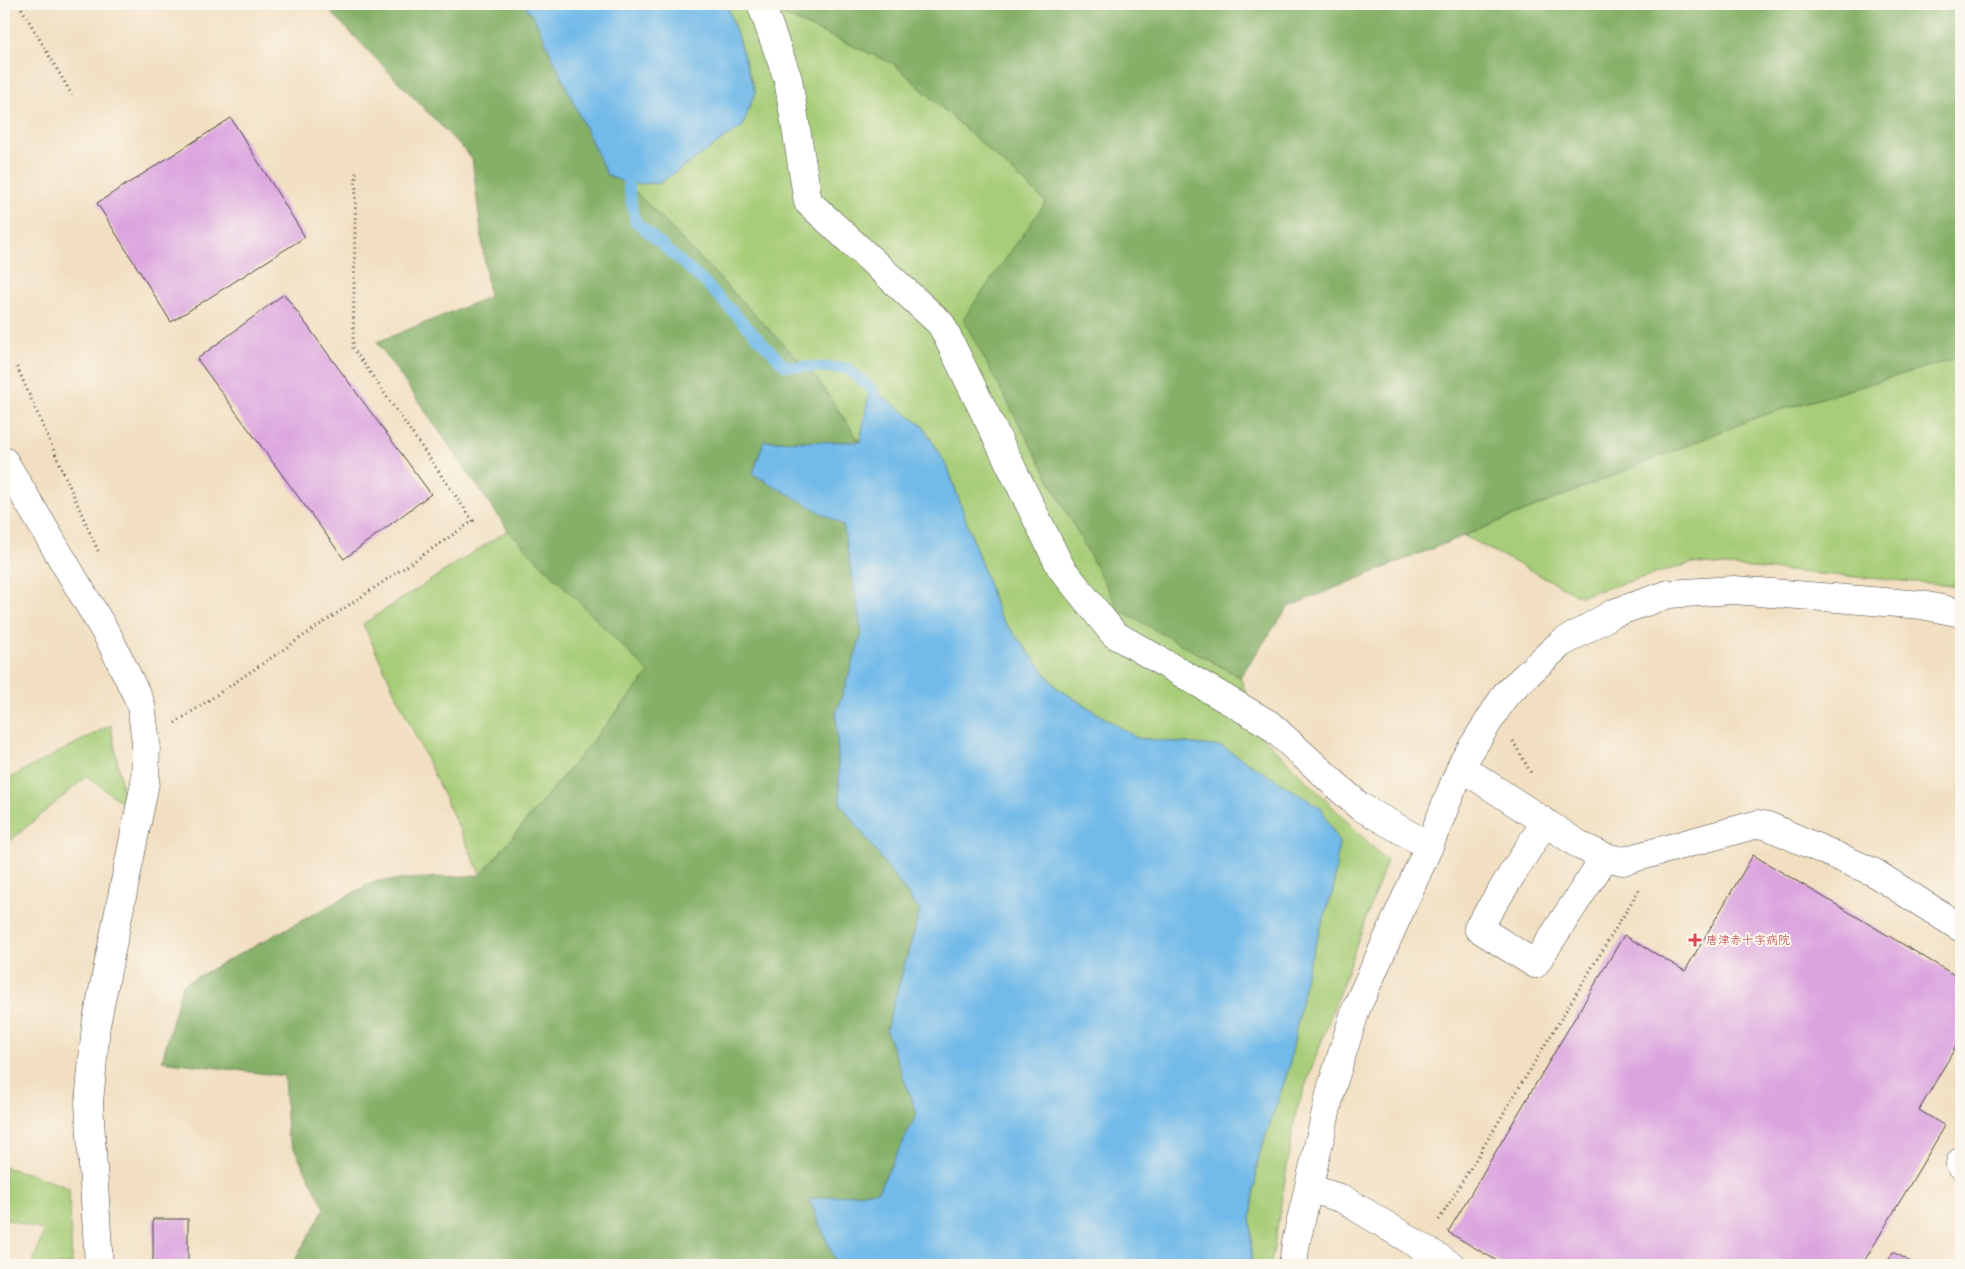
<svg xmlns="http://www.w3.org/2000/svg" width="1965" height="1269" viewBox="0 0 1965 1269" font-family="Kalam,'Klee One',sans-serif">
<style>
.green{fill:#a7cd78;stroke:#697c52}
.forest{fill:#85b068;stroke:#586e4a}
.water{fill:#71bae9;stroke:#4e728a}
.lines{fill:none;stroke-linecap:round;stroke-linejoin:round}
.stream{stroke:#71bae9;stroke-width:11}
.building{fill:#dba4df}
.minor-casing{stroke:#494642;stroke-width:29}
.path{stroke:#494642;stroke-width:3;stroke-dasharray:1 4;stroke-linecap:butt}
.minor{stroke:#fff;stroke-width:28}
.health-dot{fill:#e0444e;stroke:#fbf7ec;stroke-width:2}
.labels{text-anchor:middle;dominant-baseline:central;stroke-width:4;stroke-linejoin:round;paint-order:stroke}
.health-label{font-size:12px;fill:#be3a42;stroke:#fbf7ec;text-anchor:start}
</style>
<rect width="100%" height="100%" fill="#fbf7ec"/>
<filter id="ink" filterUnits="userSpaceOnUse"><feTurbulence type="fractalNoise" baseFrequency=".02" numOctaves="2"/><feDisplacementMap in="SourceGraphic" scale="10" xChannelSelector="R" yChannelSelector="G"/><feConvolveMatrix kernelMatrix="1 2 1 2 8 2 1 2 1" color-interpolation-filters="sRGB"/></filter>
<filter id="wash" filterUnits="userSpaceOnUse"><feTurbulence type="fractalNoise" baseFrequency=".0096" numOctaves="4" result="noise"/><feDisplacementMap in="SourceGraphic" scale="20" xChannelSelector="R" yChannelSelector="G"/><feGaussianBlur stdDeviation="1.12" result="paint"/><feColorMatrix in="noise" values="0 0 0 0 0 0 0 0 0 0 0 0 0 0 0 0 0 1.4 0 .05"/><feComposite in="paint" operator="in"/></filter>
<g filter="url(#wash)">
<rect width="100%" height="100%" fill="#f2dfc1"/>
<g class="green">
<polygon points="727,4 758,4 894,64 1046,202 1119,609 1240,677 1263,737 1387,861 1296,1112 1271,1265 1251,1265 1251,1220 1258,1158 1289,1068 1307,970 1333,890 1223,747 1137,738 1057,688 999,615 948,468 860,442 817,379 628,184 660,183 755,92"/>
<polygon points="1961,357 1961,586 1692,563 1580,596 1464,536 1760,416"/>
<polygon points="508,530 649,673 481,875 363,624"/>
<polygon points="111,725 125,805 87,776 4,846 4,781"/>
<polygon points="4,1167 30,1174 69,1188 72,1265 32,1265 44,1231 4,1218"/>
</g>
<g class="forest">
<polygon points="323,4 523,4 535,19 607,175 628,184 817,379 860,442 764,441 753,473 843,524 862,634 836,714 840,803 920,911 886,1030 917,1114 878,1191 809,1199 837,1265 292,1265 325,1208 287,1135 284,1076 162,1061 182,985 375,881 481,875 649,673 508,530 377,342 489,297 472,158"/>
<polygon points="758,4 1961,4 1961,357 1760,416 1288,607 1240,677 1119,610 963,319 1046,202 894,64"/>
</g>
<g class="water">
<polygon points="523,4 727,4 755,92 743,126 660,183 628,184 607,175 535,19"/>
<polygon points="870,387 923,426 948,468 999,615 1057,688 1137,738 1223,747 1321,808 1339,843 1333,890 1307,970 1289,1068 1258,1158 1251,1220 1251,1265 837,1265 809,1199 878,1191 917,1114 886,1030 920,911 840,803 836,714 862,634 843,525 753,474 764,441 860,442"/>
</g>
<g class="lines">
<polyline class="stream" points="627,169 628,184 635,221 704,282 785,366 847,368 870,387 877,400"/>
</g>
<g id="blocks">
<g class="building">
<polygon points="231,118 305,237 171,322 97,203"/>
<polygon points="284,294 431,494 344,559 197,359"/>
<polygon points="1753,855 1961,979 1961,1038 1919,1110 1945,1126 1862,1265 1504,1265 1448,1232 1624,935 1685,971"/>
<rect x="153" y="1219" width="35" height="46"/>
<polygon points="1893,1252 1915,1265 1886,1265"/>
</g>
</g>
</g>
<g filter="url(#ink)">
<use href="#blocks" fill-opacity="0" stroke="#494642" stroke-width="1"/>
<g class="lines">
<defs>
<g id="minor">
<polyline points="761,4 788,79 808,202 941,324 1061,568 1114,634 1269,724 1359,806 1429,846"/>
<polyline points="4,461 109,638 141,704 146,743 145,783 96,1025 89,1103 99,1265"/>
<polyline points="1461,767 1581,846 1605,857 1623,861 1758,824 1768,826 1873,872 1961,928"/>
<polyline points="1545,822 1478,928 1535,964 1605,857"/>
<polyline points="1961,1161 1960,1164 1961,1165"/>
<polyline points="1309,1188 1343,1199 1451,1265"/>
<polyline points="1293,1265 1296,1242 1332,1086 1356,1009 1429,846 1463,762 1506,694 1560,644 1614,613 1669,594 1734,590 1922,605 1961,613"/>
</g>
</defs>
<use href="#minor" class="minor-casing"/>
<g class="path">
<polyline points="19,4 72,95"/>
<polyline points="17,367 99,553"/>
<polyline points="4,539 10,535"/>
<polyline points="175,723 473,521 353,348 356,172"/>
<polyline points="1513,741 1531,773"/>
<polyline points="1957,1085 1961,1078"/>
<polyline points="1439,1220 1639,890"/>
</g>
<use href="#minor" class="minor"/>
</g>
</g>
<path class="health-dot" d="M1692.5 932.5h5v5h5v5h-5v5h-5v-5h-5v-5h5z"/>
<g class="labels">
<g class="health-label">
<text x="1706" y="940">唐津赤十字病院</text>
</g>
</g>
<rect width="1965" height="1269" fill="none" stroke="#fbf7ec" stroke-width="20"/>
</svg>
